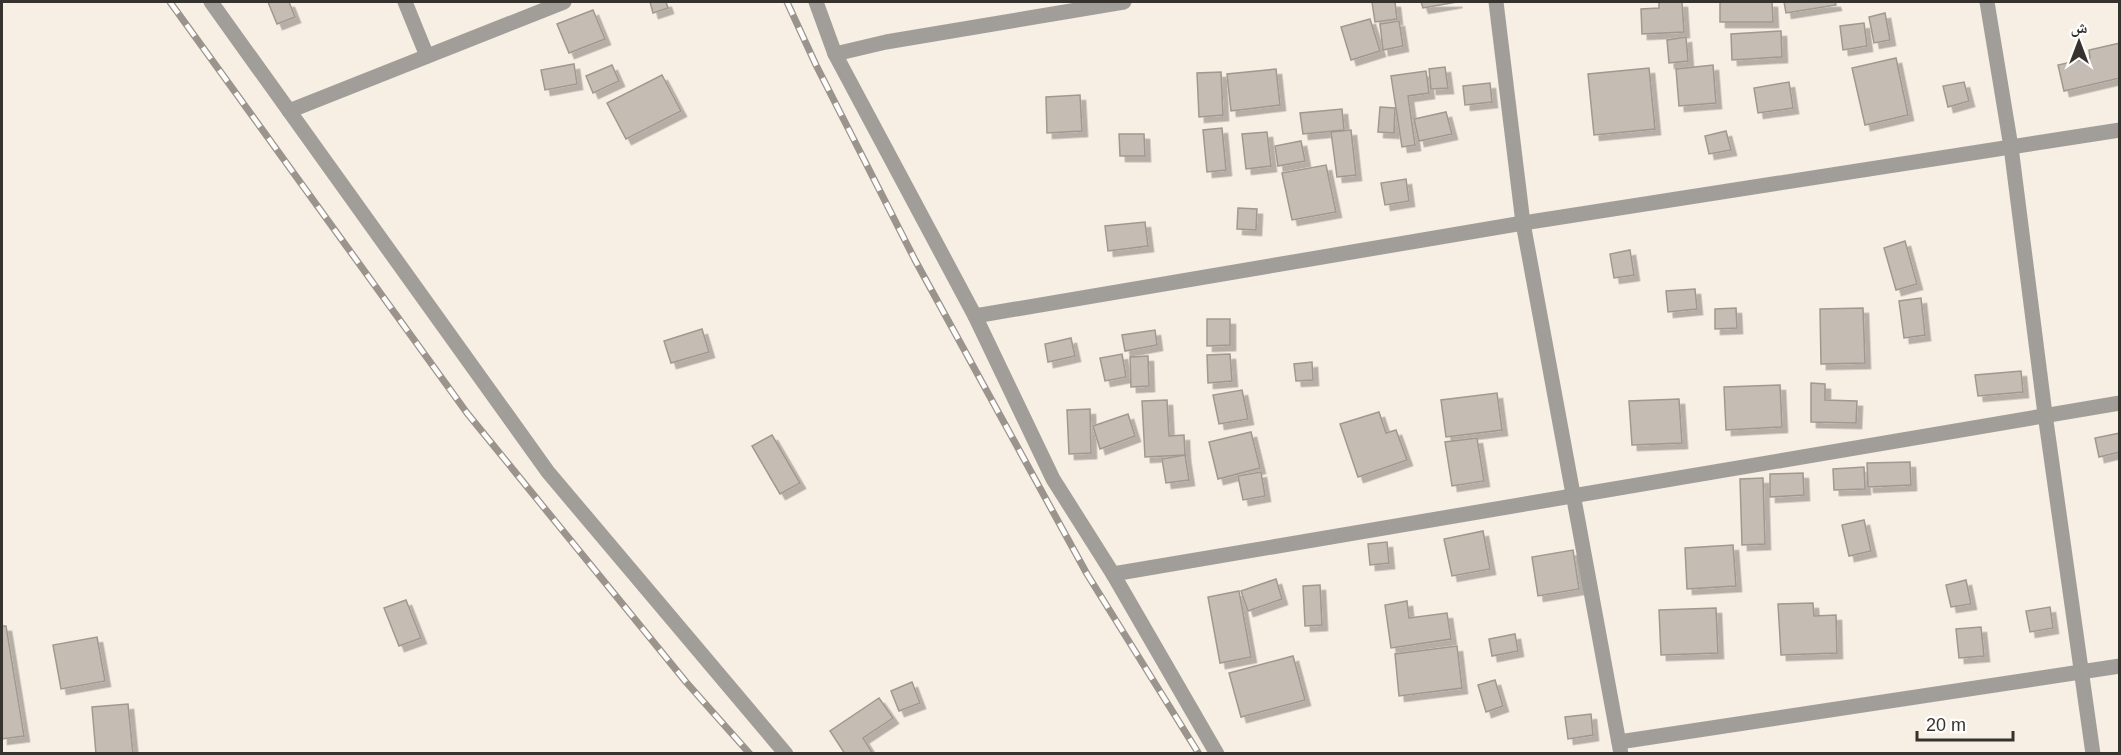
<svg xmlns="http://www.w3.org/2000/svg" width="2121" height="755" viewBox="0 0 2121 755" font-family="Arial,'Noto Naskh Arabic',sans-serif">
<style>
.building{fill:#c5bcb3;stroke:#a1998f;stroke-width:1.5;filter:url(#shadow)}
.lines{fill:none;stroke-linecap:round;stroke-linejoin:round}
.street{stroke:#a19e9a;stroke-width:15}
.rail-casing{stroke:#9b948d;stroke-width:7}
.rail{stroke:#fefdfb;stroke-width:4.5;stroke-dasharray:14;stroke-linecap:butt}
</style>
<defs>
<filter id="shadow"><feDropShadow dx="5.5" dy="5.5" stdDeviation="0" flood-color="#0004"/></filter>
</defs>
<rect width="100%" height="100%" fill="#f7eee4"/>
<g class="building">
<polygon points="268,2 289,2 295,17 277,24"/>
<polygon points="650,2 666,2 668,8 653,13"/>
<polygon points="1372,2 1395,2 1397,19 1375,22"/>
<polygon points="1421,2 1457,2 1423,8"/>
<polygon points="1659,2 1682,2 1684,32 1642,34 1641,9 1659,8"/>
<polygon points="1720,2 1772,2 1773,22 1720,22"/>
<polygon points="1784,2 1835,2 1836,5 1786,13"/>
<polygon points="593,10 605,39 569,53 557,24"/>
<polygon points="1885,13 1890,40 1874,43 1869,17"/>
<polygon points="1370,19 1380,51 1351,60 1341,27"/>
<polygon points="1399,21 1403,46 1383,50 1380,24"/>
<polygon points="1864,23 1867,46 1843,50 1840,26"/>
<polygon points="1781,31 1782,57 1732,60 1731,34"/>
<polygon points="1686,37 1688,61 1669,63 1667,40"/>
<polygon points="2120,43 2120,78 2064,91 2058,65 2090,58 2089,50"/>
<polygon points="1896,58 1908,115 1865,125 1852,68"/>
<polygon points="574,64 577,84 545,90 541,70"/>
<polygon points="612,65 619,81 593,93 586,76"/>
<polygon points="1713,65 1716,103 1679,106 1676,69"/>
<polygon points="1445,67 1448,88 1431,89 1429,69"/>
<polygon points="1649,68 1655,129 1594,135 1588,74"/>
<polygon points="1276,69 1280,105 1231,111 1227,74"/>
<polygon points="1426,71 1429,93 1408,96 1415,145 1402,147 1391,76"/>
<polygon points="1221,72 1223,115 1199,117 1197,73"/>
<polygon points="662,75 681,111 626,139 607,103"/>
<polygon points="1789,82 1793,108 1758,113 1754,88"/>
<polygon points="1964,82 1969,101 1948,107 1943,86"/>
<polygon points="1490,83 1492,102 1465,105 1463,86"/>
<polygon points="1080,95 1082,131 1047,133 1046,97"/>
<polygon points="1380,107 1395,108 1394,133 1378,132"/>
<polygon points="1342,109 1344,130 1303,134 1300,113"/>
<polygon points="1446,112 1452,134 1419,141 1414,119"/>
<polygon points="1222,128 1226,170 1207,172 1203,130"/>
<polygon points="1351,130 1356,175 1337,177 1331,132"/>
<polygon points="1726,131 1731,150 1709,154 1705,136"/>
<polygon points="1267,132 1271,166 1246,169 1242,134"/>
<polygon points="1119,134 1144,134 1145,156 1120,156"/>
<polygon points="1301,141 1305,161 1278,166 1275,146"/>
<polygon points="1326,165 1336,212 1292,220 1282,173"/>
<polygon points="1406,179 1409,201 1385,205 1381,183"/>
<polygon points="1238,208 1257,209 1256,230 1237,229"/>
<polygon points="1145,222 1148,246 1108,251 1105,226"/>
<polygon points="1905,241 1917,284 1896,290 1884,248"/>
<polygon points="1630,250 1634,275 1614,278 1610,254"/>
<polygon points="1695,289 1697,309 1668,312 1666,291"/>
<polygon points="1921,298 1925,335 1904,338 1899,301"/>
<polygon points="1736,308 1737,328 1715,329 1715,309"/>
<polygon points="1863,308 1865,363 1821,364 1820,309"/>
<polygon points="1207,319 1230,319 1230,345 1207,346"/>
<polygon points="702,329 709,352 671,363 664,341"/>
<polygon points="1155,330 1157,345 1125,351 1122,335"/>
<polygon points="1071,338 1075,356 1048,362 1045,344"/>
<polygon points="1122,354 1126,377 1105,381 1100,358"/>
<polygon points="1230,354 1232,381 1208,383 1207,355"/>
<polygon points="1148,356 1149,386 1131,387 1130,357"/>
<polygon points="1312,362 1313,380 1296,381 1294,364"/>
<polygon points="2021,371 2023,392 1978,396 1975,375"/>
<polygon points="1811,383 1825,384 1825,400 1857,401 1856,423 1811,422"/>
<polygon points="1780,385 1782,427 1726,430 1724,387"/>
<polygon points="1242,390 1248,419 1219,424 1213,395"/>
<polygon points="1497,393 1502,430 1446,437 1441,400"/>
<polygon points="1679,399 1682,443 1632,445 1629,401"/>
<polygon points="1167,400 1169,436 1184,435 1185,455 1145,457 1142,401"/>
<polygon points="1090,409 1091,453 1069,454 1067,410"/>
<polygon points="1379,412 1386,433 1396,430 1407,460 1358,477 1340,424"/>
<polygon points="1128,414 1135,436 1100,449 1093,426"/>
<polygon points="1251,432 1260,468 1218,479 1209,442"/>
<polygon points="2120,433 2120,452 2099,457 2095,438"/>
<polygon points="772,435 800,483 780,494 752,446"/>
<polygon points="1477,438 1484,481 1452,486 1445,442"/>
<polygon points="1185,455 1189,480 1166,483 1162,459"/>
<polygon points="1910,462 1911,485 1868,487 1867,463"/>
<polygon points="1864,467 1865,489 1834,490 1833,469"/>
<polygon points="1261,472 1265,496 1243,500 1238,476"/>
<polygon points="1803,473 1804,495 1770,497 1770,474"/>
<polygon points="1763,478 1765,544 1742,545 1740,479"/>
<polygon points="1864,520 1871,551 1849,556 1842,525"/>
<polygon points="1483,531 1490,569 1452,576 1444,539"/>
<polygon points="1387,542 1389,563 1370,565 1368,544"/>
<polygon points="1733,545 1736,586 1687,589 1685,548"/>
<polygon points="1573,550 1579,589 1538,596 1532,557"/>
<polygon points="1276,579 1282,599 1248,611 1241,591"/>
<polygon points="1966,580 1971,604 1951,607 1946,585"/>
<polygon points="1320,585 1322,625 1305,626 1303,586"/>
<polygon points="1239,591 1251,657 1220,663 1208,597"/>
<polygon points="406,600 421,638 399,646 384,608"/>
<polygon points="1407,601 1409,618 1447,613 1451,639 1391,648 1385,605"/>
<polygon points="1813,603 1814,616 1836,615 1837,653 1781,655 1778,604"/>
<polygon points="2050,607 2053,628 2030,632 2026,611"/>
<polygon points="1716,608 1718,653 1661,655 1659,610"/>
<polygon points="2,626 6,626 24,736 2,739"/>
<polygon points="1981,627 1984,656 1959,658 1956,629"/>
<polygon points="1515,634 1518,651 1492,656 1489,639"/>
<polygon points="97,637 105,681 61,689 53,645"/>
<polygon points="1457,646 1462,688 1399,696 1395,654"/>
<polygon points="1293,656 1305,700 1241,717 1229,673"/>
<polygon points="1495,680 1503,706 1486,712 1478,685"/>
<polygon points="912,682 920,703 899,711 891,691"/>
<polygon points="879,698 893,718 863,738 873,754 845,754 830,731"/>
<polygon points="128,704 133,754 96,754 92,707"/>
<polygon points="1591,714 1593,735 1568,739 1565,717"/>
</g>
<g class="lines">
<g class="street">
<polyline points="211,2 548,472 786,754"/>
<polyline points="405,2 427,56"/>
<polyline points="816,2 835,54 975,316 1053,479 1113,574 1217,754"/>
<polyline points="1496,2 1523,223 1621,754"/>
<polyline points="1987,2 2011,147 2045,414 2093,754"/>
<polyline points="835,54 886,42 1124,2"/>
<polyline points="289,111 564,2"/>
<polyline points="975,316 1523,223 2120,130"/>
<polyline points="1113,574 2120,403"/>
<polyline points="1619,742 2120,666"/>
</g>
<defs>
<g id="rail">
<polyline points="170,2 467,413 686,682 750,754"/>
<polyline points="787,2 816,65 915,260 1087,574 1199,754"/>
</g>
</defs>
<use href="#rail" class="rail-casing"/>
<use href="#rail" class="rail"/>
</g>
<rect width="2121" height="755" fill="none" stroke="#36322e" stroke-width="6"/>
<g transform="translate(2079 42)" stroke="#fefdfb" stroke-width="4.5" paint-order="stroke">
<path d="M0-4.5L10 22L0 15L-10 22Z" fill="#36322e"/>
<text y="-9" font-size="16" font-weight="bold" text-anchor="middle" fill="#36322e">ش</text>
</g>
<path d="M1917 731v9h96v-9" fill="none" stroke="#36322e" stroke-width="3"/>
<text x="1926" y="731" font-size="18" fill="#36322e" stroke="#fefdfb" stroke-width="4.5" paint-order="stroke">20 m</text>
</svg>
